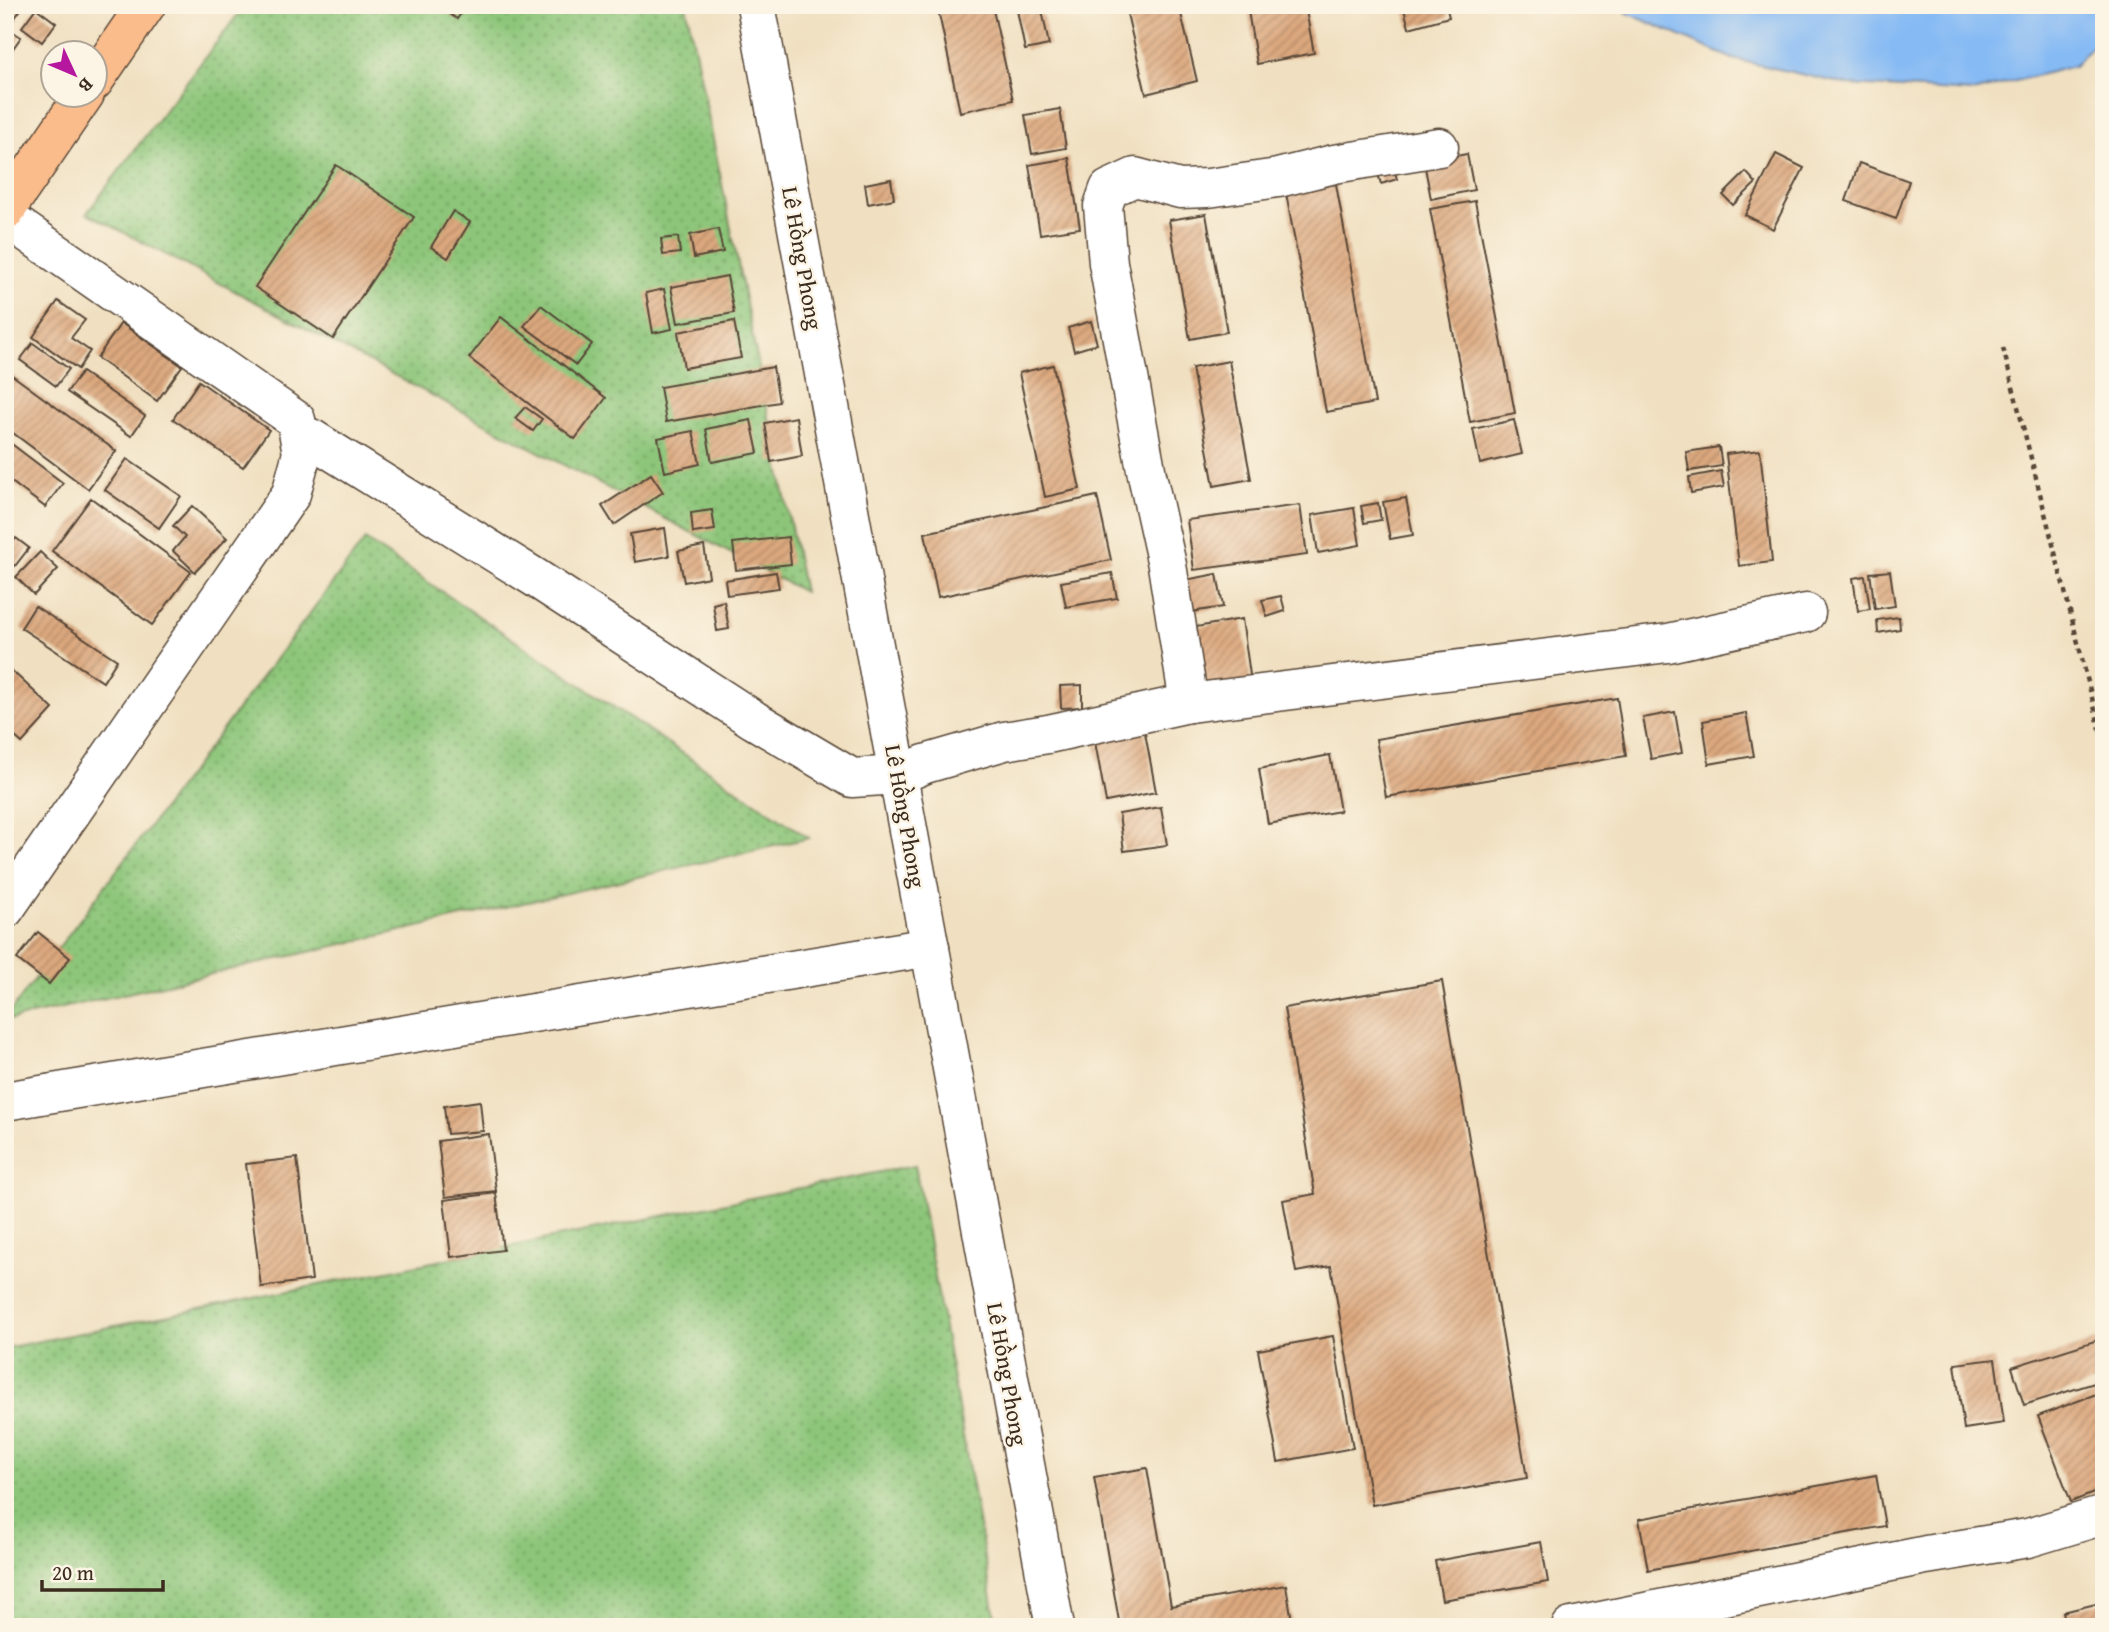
<svg xmlns="http://www.w3.org/2000/svg" width="2109" height="1632" viewBox="0 0 2109 1632" font-family="'Gentium Book Plus',serif">
<style>
.grass{fill:url(#grass-dots);stroke:#64784c;stroke-width:2}
.water{fill:#85baf4;stroke:#607289;stroke-width:2}
.building{fill:url(#building-hatch)}
.lines{fill:none;stroke-linecap:round;stroke-linejoin:round}
.minor-casing{stroke:#564536;stroke-width:41}
.major-casing{stroke:#564536;stroke-width:41}
.path{stroke:#564536;stroke-width:4.5;stroke-dasharray:5 5;stroke-linecap:butt}
.minor{stroke:#fff;stroke-width:38}
.major{stroke:#fabc8b;stroke-width:38}
.labels{text-anchor:middle;dominant-baseline:central;stroke-width:5;stroke-linejoin:round;paint-order:stroke}
.street-label{font-size:23px;fill:#3b2a1e;stroke:#fcf5e5}
</style>
<defs>
<pattern id="grass-dots" width="8" height="8" patternUnits="userSpaceOnUse" patternTransform="scale(1.75)"><rect width="8" height="8" fill="#8dc67a"/><path d="M2 2h.1M6 6h.1" fill="none" stroke="#74a163" stroke-width="1.8" stroke-linecap="round"/></pattern>
<pattern id="building-hatch" width="6" height="6" patternUnits="userSpaceOnUse" patternTransform="scale(1.75)"><rect width="6" height="6" fill="#dca87e"/><path d="M-1 1l2-2M0 6l6-6M5 7l2-2" fill="none" stroke="#b48967"/></pattern>
</defs>
<rect width="100%" height="100%" fill="#fcf5e5"/>
<filter id="ink" filterUnits="userSpaceOnUse"><feTurbulence type="fractalNoise" baseFrequency=".0143" numOctaves="2"/><feDisplacementMap in="SourceGraphic" scale="14" xChannelSelector="R" yChannelSelector="G"/><feConvolveMatrix kernelMatrix="1 2 1 2 8 2 1 2 1" color-interpolation-filters="sRGB"/></filter>
<filter id="wash" filterUnits="userSpaceOnUse"><feTurbulence type="fractalNoise" baseFrequency=".00686" numOctaves="4" result="noise"/><feDisplacementMap in="SourceGraphic" scale="28" xChannelSelector="R" yChannelSelector="G"/><feGaussianBlur stdDeviation="1.57" result="paint"/><feColorMatrix in="noise" values="0 0 0 0 0 0 0 0 0 0 0 0 0 0 0 0 0 1.4 0 .05"/><feComposite in="paint" operator="in"/></filter>
<g filter="url(#wash)">
<rect width="100%" height="100%" fill="#f0e0c1"/>
<g class="grass">
<polygon points="245,5 686,5 804,592 87,213"/>
<polygon points="365,540 809,838 5,1021 5,1019"/>
<polygon points="915,1165 997,1627 5,1627 5,1348"/>
</g>
<polygon class="water" points="1622,5 2104,5 2104,35 2074,66 1973,92 1849,85 1733,59 1627,13"/>
<g id="blocks">
<g class="building">
<polygon points="5,5 24,5 12,22 5,18"/>
<polygon points="437,5 467,5 457,19"/>
<polygon points="937,5 992,5 1013,100 960,112"/>
<polygon points="1016,5 1041,5 1049,45 1025,50"/>
<polygon points="1125,5 1179,5 1197,81 1146,94"/>
<polygon points="1247,5 1305,5 1314,53 1257,64"/>
<polygon points="1403,5 1446,5 1449,17 1409,28"/>
<polygon points="36,8 56,23 42,42 22,27"/>
<polygon points="5,27 21,37 7,57 5,56"/>
<polygon points="1060,109 1066,148 1032,154 1025,115"/>
<polygon points="1467,154 1474,190 1431,199 1424,162"/>
<polygon points="1776,154 1804,168 1773,229 1745,215"/>
<polygon points="1069,158 1080,228 1040,234 1029,165"/>
<polygon points="1392,163 1397,179 1381,184 1376,167"/>
<polygon points="1859,163 1909,181 1896,219 1846,201"/>
<polygon points="336,165 414,217 333,339 255,287"/>
<polygon points="1746,172 1756,183 1733,205 1723,195"/>
<polygon points="891,179 894,199 868,204 865,184"/>
<polygon points="1336,184 1375,403 1326,412 1286,193"/>
<polygon points="1475,201 1515,413 1470,422 1430,209"/>
<polygon points="453,211 470,222 448,258 431,247"/>
<polygon points="1206,214 1227,332 1190,339 1169,220"/>
<polygon points="718,229 723,252 694,258 690,235"/>
<polygon points="678,237 680,253 663,255 661,239"/>
<polygon points="727,276 734,313 678,323 671,287"/>
<polygon points="664,289 672,329 653,333 646,293"/>
<polygon points="58,301 85,320 71,338 90,351 78,369 33,337"/>
<polygon points="541,305 592,344 576,365 524,326"/>
<polygon points="501,317 606,398 575,439 469,358"/>
<polygon points="734,321 741,358 684,368 678,332"/>
<polygon points="1091,321 1097,344 1074,351 1068,328"/>
<polygon points="121,323 182,366 157,401 97,358"/>
<polygon points="33,343 69,369 56,386 20,360"/>
<polygon points="1229,361 1251,479 1214,486 1192,368"/>
<polygon points="1053,365 1080,489 1045,497 1019,373"/>
<polygon points="773,367 779,402 666,422 660,387"/>
<polygon points="82,372 145,416 131,436 67,392"/>
<polygon points="12,375 116,451 88,489 5,427 5,384"/>
<polygon points="199,381 269,430 243,467 173,419"/>
<polygon points="525,407 542,419 533,431 515,418"/>
<polygon points="796,417 802,456 771,462 765,423"/>
<polygon points="751,420 758,453 712,462 706,429"/>
<polygon points="1514,420 1522,454 1480,464 1473,429"/>
<polygon points="693,431 700,464 665,472 658,438"/>
<polygon points="5,439 63,483 45,507 5,477"/>
<polygon points="1719,447 1722,466 1689,471 1686,452"/>
<polygon points="1760,450 1772,562 1739,566 1726,454"/>
<polygon points="127,459 181,496 159,528 105,490"/>
<polygon points="1721,471 1724,487 1691,493 1689,477"/>
<polygon points="651,474 663,492 614,525 602,506"/>
<polygon points="1097,496 1111,560 938,597 925,533"/>
<polygon points="91,498 191,572 152,625 52,551"/>
<polygon points="1406,498 1413,535 1390,539 1383,502"/>
<polygon points="1378,503 1381,520 1364,523 1361,506"/>
<polygon points="1300,505 1307,555 1194,570 1187,520"/>
<polygon points="192,506 227,538 195,572 173,551 185,537 173,526"/>
<polygon points="1354,508 1360,545 1318,553 1312,515"/>
<polygon points="712,510 715,530 693,533 691,513"/>
<polygon points="665,528 669,556 635,562 630,534"/>
<polygon points="788,537 791,564 736,570 733,543"/>
<polygon points="16,538 29,548 15,566 5,558 5,551"/>
<polygon points="704,546 709,577 684,582 678,551"/>
<polygon points="40,552 58,569 34,595 16,577"/>
<polygon points="1890,571 1895,606 1875,609 1870,573"/>
<polygon points="776,572 779,588 727,595 725,580"/>
<polygon points="1112,573 1117,598 1066,607 1061,582"/>
<polygon points="1217,574 1223,607 1191,612 1185,580"/>
<polygon points="1865,576 1870,609 1858,611 1853,578"/>
<polygon points="1281,596 1285,611 1267,617 1262,600"/>
<polygon points="724,601 729,629 717,631 713,604"/>
<polygon points="35,606 117,660 103,682 21,628"/>
<polygon points="1899,617 1900,629 1878,633 1877,620"/>
<polygon points="1242,619 1251,682 1206,689 1196,627"/>
<polygon points="10,669 53,709 22,743 5,728 5,674"/>
<polygon points="1082,685 1082,707 1061,708 1060,686"/>
<polygon points="1617,698 1626,756 1386,797 1376,739"/>
<polygon points="1675,712 1682,753 1651,759 1643,718"/>
<polygon points="1746,713 1754,756 1709,764 1703,721"/>
<polygon points="1143,722 1156,792 1106,802 1093,731"/>
<polygon points="1330,755 1340,811 1268,824 1259,769"/>
<polygon points="1161,807 1167,845 1124,851 1119,814"/>
<polygon points="38,932 70,958 49,984 17,959"/>
<polygon points="1442,981 1527,1478 1372,1505 1331,1266 1296,1272 1283,1200 1315,1194 1284,1008"/>
<polygon points="480,1101 483,1131 447,1134 444,1106"/>
<polygon points="489,1134 496,1191 445,1197 438,1141"/>
<polygon points="297,1158 312,1280 261,1287 246,1164"/>
<polygon points="496,1193 503,1250 451,1257 444,1200"/>
<polygon points="1333,1336 1353,1448 1278,1462 1258,1350"/>
<polygon points="2104,1338 2104,1380 2024,1405 2012,1367"/>
<polygon points="1995,1359 2004,1423 1964,1429 1955,1364"/>
<polygon points="2104,1391 2104,1489 2071,1502 2038,1416"/>
<polygon points="1147,1468 1171,1606 1286,1585 1293,1627 1120,1627 1094,1477"/>
<polygon points="1876,1475 1885,1526 1648,1570 1639,1519"/>
<polygon points="1541,1542 1548,1582 1442,1600 1435,1561"/>
<polygon points="2104,1602 2104,1627 2067,1627 2063,1612"/>
</g>
</g>
</g>
<g filter="url(#ink)">
<use href="#blocks" fill-opacity="0" stroke="#564536" stroke-width="2"/>
<g class="lines">
<defs>
<g id="minor">
<polyline points="756,5 1055,1627"/>
<polyline points="5,217 296,420 302,453 291,494 5,909"/>
<polyline points="302,453 311,438 534,577 754,720 852,778 899,775 925,764 1004,741 1048,734 1189,703 1668,643 1806,613"/>
<polyline points="1189,703 1167,565 1147,475 1108,263 1103,206 1109,189 1135,177 1180,189 1208,188 1278,178 1334,164 1439,147"/>
<polyline points="5,1101 930,947"/>
<polyline points="1571,1627 1926,1555 2028,1538 2104,1515"/>
</g>
<g id="major">
<polyline points="94,81 146,5"/>
<polyline points="5,211 85,94"/>
</g>
</defs>
<use href="#minor" class="minor-casing"/>
<use href="#major" class="major-casing"/>
<polyline class="path" points="2003,348 2104,745"/>
<use href="#minor" class="minor"/>
<use href="#major" class="major"/>
</g>
</g>
<g class="labels">
<g class="street-label">
<text transform="translate(803 258) rotate(80)">Lê Hồng Phong</text>
<text transform="translate(906 816) rotate(80)">Lê Hồng Phong</text>
<text transform="translate(1008 1374) rotate(80)">Lê Hồng Phong</text>
</g>
</g>
<rect width="2109" height="1632" fill="none" stroke="#fcf5e5" stroke-width="28"/>
<g transform="translate(74 74) rotate(134)"><circle r="33" fill="#fcf5e5" stroke="#afa495" stroke-width="2"/>
<path d="M0-5L12 26L0 18L-12 26Z" fill="#b5179e"/>
<text y="-10" font-size="19" font-weight="bold" text-anchor="middle" fill="#3b2a1e">B</text>
</g>
<path d="M42 1580v10h121v-10" fill="none" stroke="#3b2a1e" stroke-width="3.5"/>
<text x="52" y="1580" font-size="21" fill="#3b2a1e" stroke="#fcf5e5" stroke-width="5" paint-order="stroke">20 m</text>
</svg>
